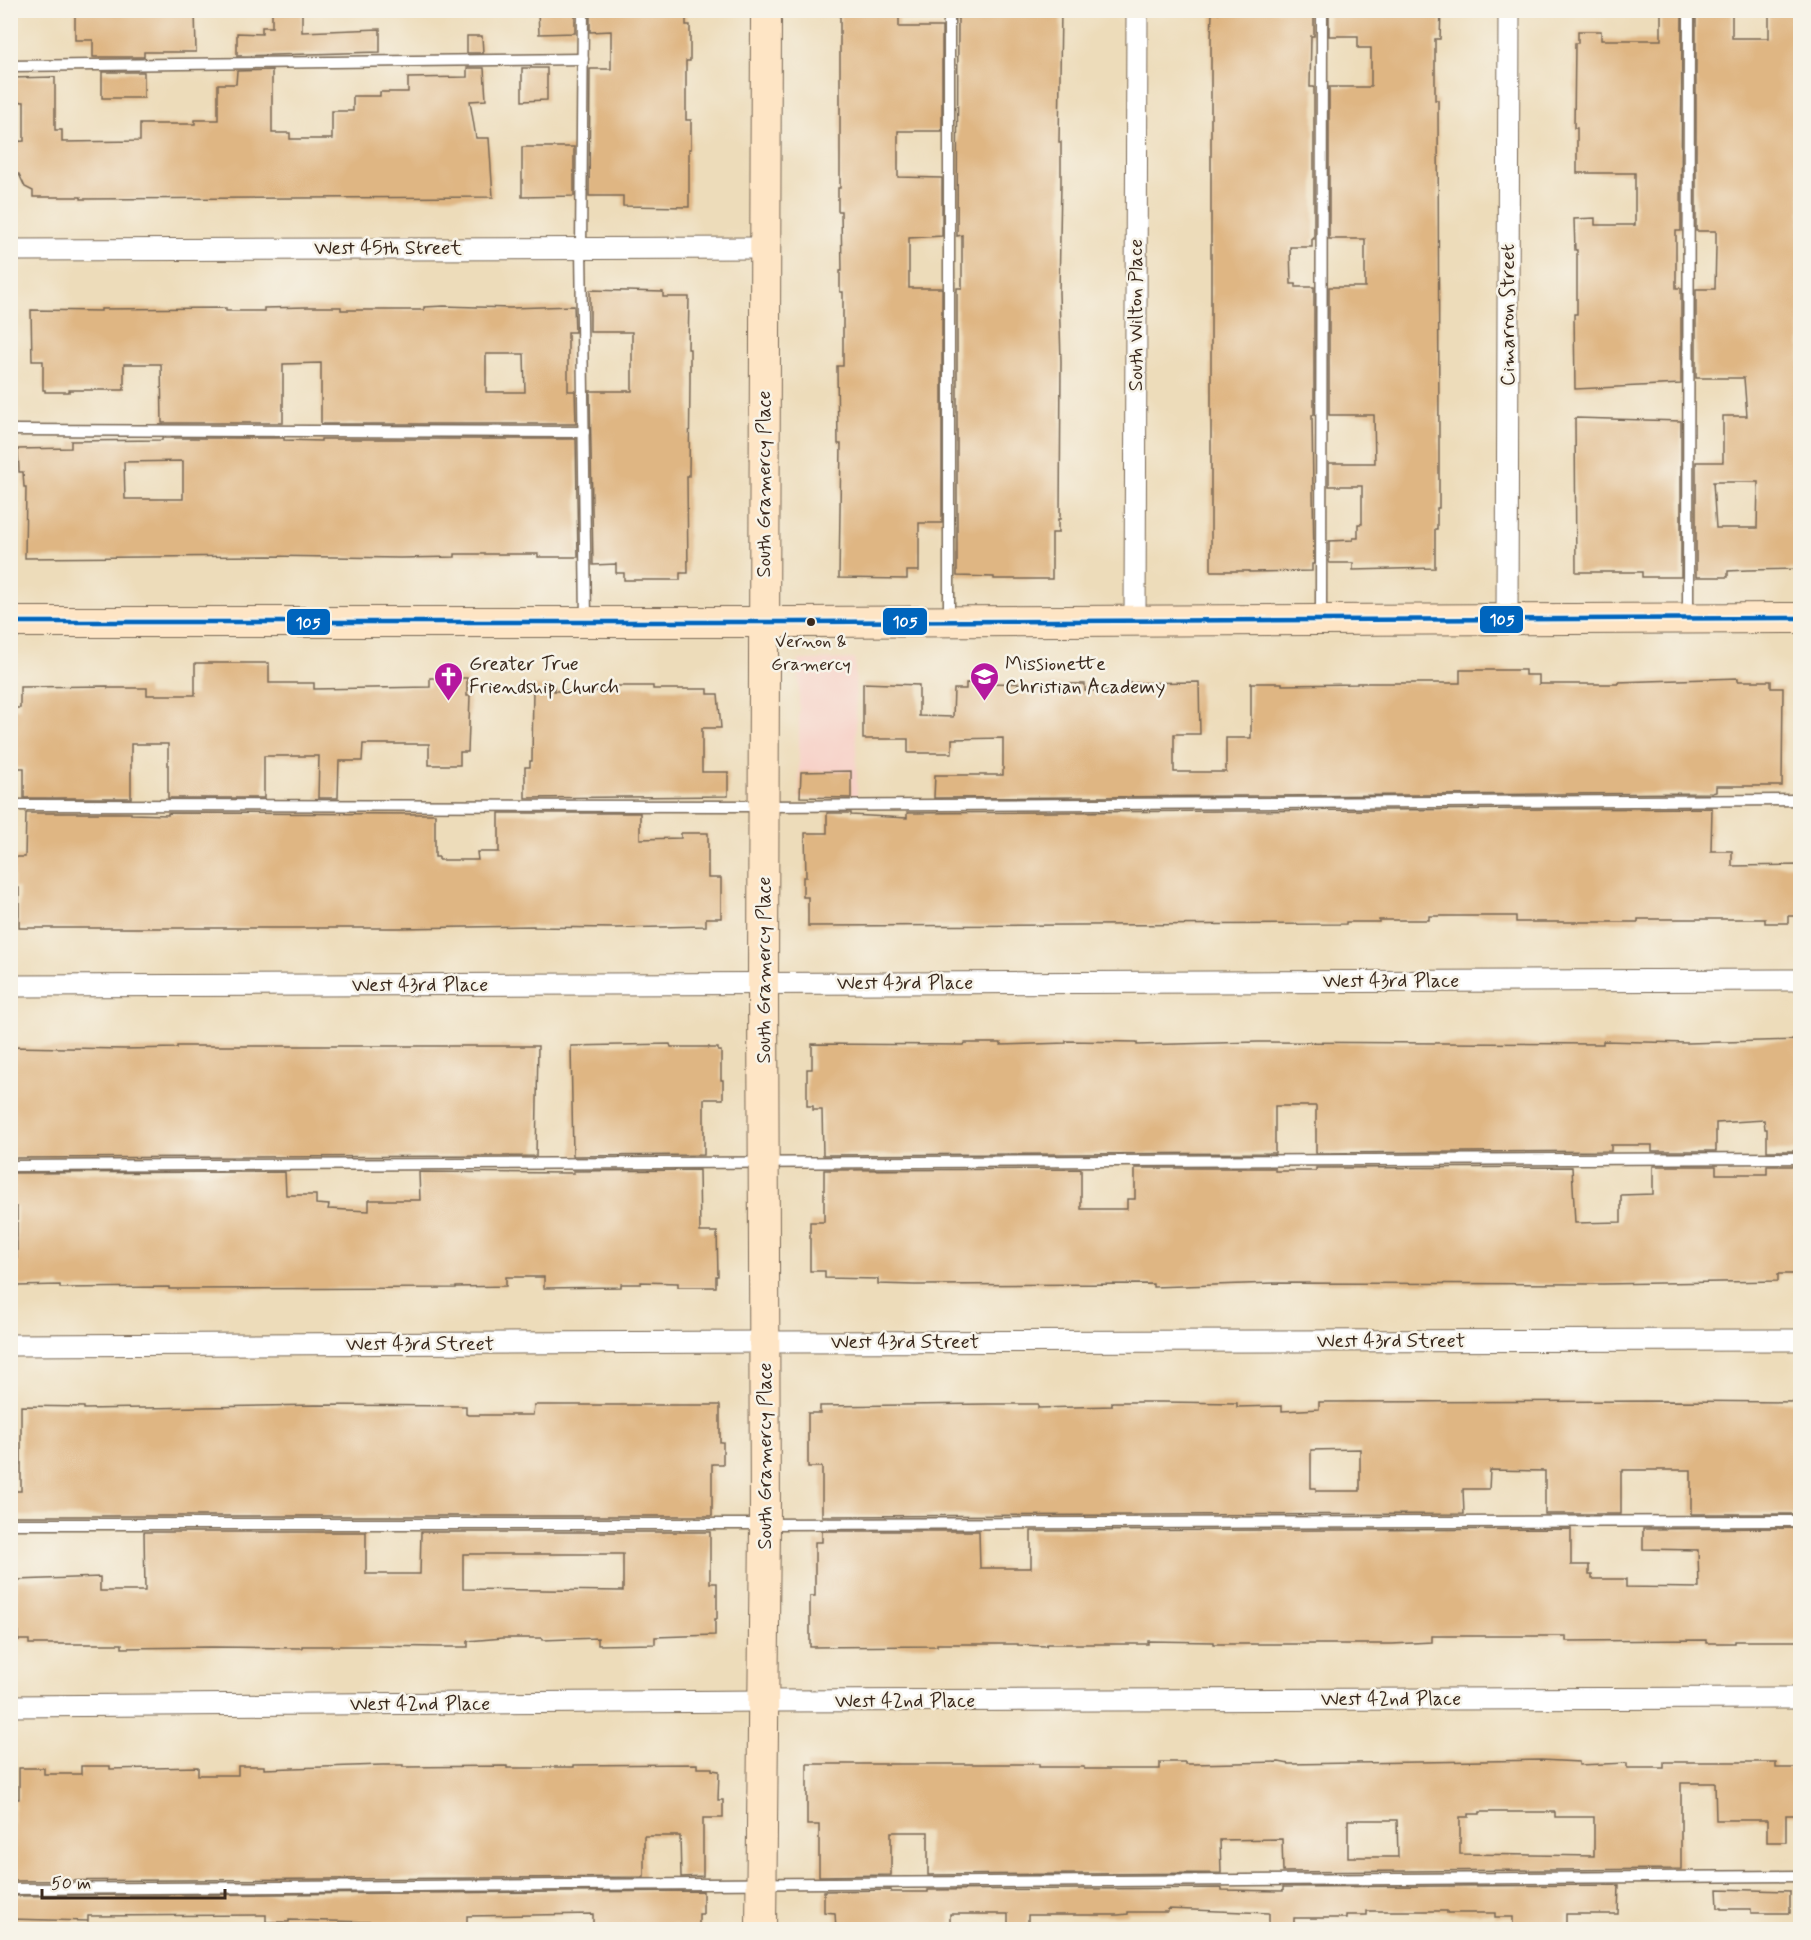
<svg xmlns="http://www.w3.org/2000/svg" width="1811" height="1940" viewBox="0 0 1811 1940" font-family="Mynerve,sans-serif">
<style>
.built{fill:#f7d1c8}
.building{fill:#dfb683;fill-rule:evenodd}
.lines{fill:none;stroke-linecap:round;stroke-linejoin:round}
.lane-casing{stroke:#796855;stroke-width:13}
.street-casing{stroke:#796855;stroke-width:23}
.secondary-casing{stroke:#796855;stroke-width:32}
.lane{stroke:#fff;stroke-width:10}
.street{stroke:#fff;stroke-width:21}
.secondary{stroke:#fee5c5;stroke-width:30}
.bus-1-casing{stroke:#f7f3e8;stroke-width:9}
.bus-1{stroke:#0065bd;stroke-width:4.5}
.bus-dot{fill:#3b2a1e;stroke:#f7f3e8;stroke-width:2}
.labels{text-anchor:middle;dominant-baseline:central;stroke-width:5;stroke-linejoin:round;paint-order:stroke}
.bus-label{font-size:18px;fill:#3b2a1e;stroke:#f7f3e8}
.street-label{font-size:20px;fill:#3b2a1e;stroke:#f7f3e8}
.poi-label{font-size:20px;fill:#3b2a1e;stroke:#f7f3e8;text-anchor:start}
.line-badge{stroke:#f7f3e8;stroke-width:2}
.badge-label{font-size:16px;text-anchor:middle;font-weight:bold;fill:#fff}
</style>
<rect width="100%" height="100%" fill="#f7f3e8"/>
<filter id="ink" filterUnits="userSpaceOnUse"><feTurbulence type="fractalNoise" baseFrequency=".0167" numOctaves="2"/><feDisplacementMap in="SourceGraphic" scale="12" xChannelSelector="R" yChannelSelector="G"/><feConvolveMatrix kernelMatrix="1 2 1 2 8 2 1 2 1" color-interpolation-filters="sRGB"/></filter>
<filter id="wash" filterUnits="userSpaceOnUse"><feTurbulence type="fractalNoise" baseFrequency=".008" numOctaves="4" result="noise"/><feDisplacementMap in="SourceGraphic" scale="24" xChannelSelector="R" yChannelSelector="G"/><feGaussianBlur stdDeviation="1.35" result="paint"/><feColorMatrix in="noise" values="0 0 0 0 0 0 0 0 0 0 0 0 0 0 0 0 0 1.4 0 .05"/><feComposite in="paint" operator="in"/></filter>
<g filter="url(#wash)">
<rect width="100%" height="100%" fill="#eddcba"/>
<polygon class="built" points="855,659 857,798 799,798 799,660"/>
<g id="blocks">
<g class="building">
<polygon points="75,10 195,10 196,52 144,52 144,57 93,57 93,40 75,40"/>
<polygon points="272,10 302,10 302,32 380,29 380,52 237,56 237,33 262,34 262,27 272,27"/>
<polygon points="538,10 575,10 575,33 539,34"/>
<polygon points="590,10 686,10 686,25 690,25 690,61 686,61 686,120 691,120 691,149 689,149 689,207 623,206 623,196 589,196 590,69 611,69 611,31 590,32"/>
<polygon points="840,10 892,10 892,13 899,13 899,27 942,27 942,131 898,131 898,177 942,178 942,236 909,238 909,288 942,288 942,523 919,523 919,571 907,571 907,579 839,578 841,444 838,444 837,366 843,366 843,292 840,292 840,271 842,271 841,211 838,211 838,188 840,188"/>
<polygon points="958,10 1061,10 1059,142 1061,142 1061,183 1059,293 1061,361 1060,519 1058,519 1058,533 1052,533 1052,579 994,579 994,577 957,576 957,288 962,288 962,235 957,236"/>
<polygon points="1219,10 1314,10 1314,36 1311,36 1310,87 1314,87 1314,239 1312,239 1312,247 1290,247 1291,284 1296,284 1296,287 1314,287 1314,415 1312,415 1314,564 1312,564 1312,571 1249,572 1249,571 1211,571 1211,39 1212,13 1219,13"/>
<polygon points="1329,10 1441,10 1440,39 1435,39 1435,100 1438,100 1439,446 1439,508 1437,508 1437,529 1435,529 1435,568 1353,570 1353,563 1329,563 1329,541 1353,540 1353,538 1358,538 1358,524 1362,524 1362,486 1329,486 1329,463 1375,463 1374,415 1329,415 1329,287 1365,287 1365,239 1329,239 1329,87 1371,87 1371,48 1358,48 1358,36 1329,36"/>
<polygon points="1661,10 1682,10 1681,231 1676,231 1676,288 1681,288 1681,384 1575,389 1574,314 1577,314 1577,250 1575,250 1574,219 1595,218 1595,225 1635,225 1635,173 1577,173 1577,128 1574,128 1575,43 1578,43 1578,31 1601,31 1601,40 1661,40"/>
<path d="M1696,10H1732V38H1769V10H1800V569L1747,570L1728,571V577H1696V462H1723V416H1747L1744,378H1696V289H1715L1716,247V231H1696ZM1713,482H1758L1757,528H1716Z"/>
<polygon points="467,36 482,36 483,53 467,53"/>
<polygon points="467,68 484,68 486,100 470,101 476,138 489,138 493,197 81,199 81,197 33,197 33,191 25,187 19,174 10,174 10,142 24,141 24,102 10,101 10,78 55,77 55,130 62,130 62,142 140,141 140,124 195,124 195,120 218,120 218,84 236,84 237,71 272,70 272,133 290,133 290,139 332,139 332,111 353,111 353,96 380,96 380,92 408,92 408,78 467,77"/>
<polygon points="522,68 547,68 547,100 522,101"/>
<rect x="102" y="72" width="42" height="26"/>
<polygon points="522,147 574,147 574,196 522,197"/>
<polygon points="590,290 663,292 663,297 689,297 688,349 690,349 690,382 689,476 687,476 688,573 680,573 680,580 624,580 624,573 616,573 616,564 593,565 590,391 632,391 632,332 590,332"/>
<path d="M444,306L510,308L574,306L575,332H568V391H575L576,424H321V363L283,364V423H162L161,364H124V390H69V392H45V390H43V361H32L31,310L101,311V309L226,308V311H264V308L308,307H341V310H424V307ZM486,354H524L525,392H486Z"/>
<polygon points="1575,418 1681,421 1681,577 1642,577 1642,572 1576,572"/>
<path d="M162,438H284V440L321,441V439H576L578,557H538V554H455V557L400,558L268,556L25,558L26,487H24L23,472H19L18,449L71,448V441L162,440ZM183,461V499H125L124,462Z"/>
<polygon points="195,663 269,663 269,683 314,683 314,689 430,687 430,678 467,678 467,696 470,696 468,752 460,752 460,765 429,765 429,744 363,744 362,761 339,761 338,798 318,798 319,756 264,756 264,798 168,798 168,744 131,744 131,798 24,798 24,768 15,768 13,744 13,708 20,708 20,687 108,686 108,688 147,688 147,695 195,695"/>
<polygon points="1460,670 1525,670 1525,675 1539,675 1539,684 1618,684 1618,682 1738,678 1738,681 1771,681 1771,688 1783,688 1782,786 1716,786 1716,792 1712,793 934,798 935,775 1003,775 1003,738 952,739 952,753 908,753 908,739 863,739 863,683 919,685 919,716 953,717 954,689 966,689 966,683 1085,684 1085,691 1125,690 1125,683 1199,682 1200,734 1174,734 1174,772 1226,772 1226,738 1251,738 1251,683 1282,683 1282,685 1357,684 1357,683 1460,683"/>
<polygon points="533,686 554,686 554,691 597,691 597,686 653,686 653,689 708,689 708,694 718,694 721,728 702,728 702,772 728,772 728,796 525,798 525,767 530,767 530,761 532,761"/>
<polygon points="851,771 851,798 800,797 801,772"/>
<polygon points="1712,808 1711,851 1732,851 1732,866 1800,865 1800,916 1788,916 1788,923 1765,923 1765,919 1638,919 1638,922 1516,922 1516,916 1429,916 1429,920 1379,920 1379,922 1346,922 1346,924 808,926 808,897 803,897 803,877 806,877 805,833 827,833 827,813 851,813 851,815 907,818 907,813"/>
<polygon points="26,813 131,813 131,814 168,815 168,813 435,814 435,857 439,857 439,860 478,860 477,852 499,852 499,813 640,813 640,839 681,838 681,833 708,833 708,878 721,878 721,918 706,918 706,926 615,928 534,927 534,926 398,928 19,928 19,888 14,888 14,866 15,857 25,857"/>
<polygon points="1800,1040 1800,1151 1767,1151 1767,1129 1765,1129 1764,1120 1716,1123 1716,1151 1652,1151 1652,1145 1611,1145 1611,1151 1316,1153 1316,1106 1275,1106 1275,1153 823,1155 822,1110 813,1110 813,1106 807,1106 807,1069 812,1069 812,1044 964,1045 965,1043 1001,1043 1001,1045 1066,1043 1066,1041 1137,1042 1137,1045 1258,1042 1603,1044 1603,1041 1688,1043"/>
<polygon points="670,1044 671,1047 709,1047 709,1048 718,1048 718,1051 721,1051 721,1080 723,1080 723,1099 704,1099 704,1155 573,1156 571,1046"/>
<polygon points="177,1046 538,1046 536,1156 10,1158 10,1132 12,1132 11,1047 124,1049 177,1048"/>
<polygon points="1800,1166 1800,1274 1778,1274 1778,1281 1603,1284 1274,1283 1153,1287 1153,1284 915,1285 878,1284 878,1279 825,1278 825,1271 810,1271 810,1222 824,1222 824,1170 1081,1169 1081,1209 1127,1209 1127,1199 1135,1199 1135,1168 1275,1168 1275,1171 1316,1171 1316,1168 1572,1167 1575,1223 1621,1222 1621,1195 1653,1194 1653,1166 1716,1166 1716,1174 1767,1174 1767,1166"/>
<polygon points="699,1170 700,1232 717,1232 718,1276 716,1276 716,1287 678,1287 678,1283 641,1282 641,1284 621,1284 621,1287 544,1288 544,1277 506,1277 506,1286 456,1287 456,1288 169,1289 169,1287 60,1288 60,1285 17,1286 17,1207 10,1207 10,1173 285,1172 286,1195 316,1195 316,1204 329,1205 328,1209 369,1211 369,1200 420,1200 419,1172 574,1173 573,1171"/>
<path d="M1676,1401L1800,1402V1514H1691V1470H1623V1472H1621V1514H1545V1471L1490,1470L1489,1489H1463L1464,1514L822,1516V1467H808V1413H820V1406L988,1404H1038V1408L1112,1406V1402H1162L1237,1403V1407L1282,1406V1411L1319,1409V1402ZM1360,1449V1491H1316V1488H1311V1450Z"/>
<polygon points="315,1405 466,1406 466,1414 468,1415 533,1415 534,1405 720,1405 720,1442 723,1442 723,1464 712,1464 712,1516 10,1516 10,1491 21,1491 21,1406 84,1407 84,1409"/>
<polygon points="1800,1528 1800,1641 1735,1641 1735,1643 1706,1643 1706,1640 1566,1641 1566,1636 1432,1636 1432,1642 1392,1644 1214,1644 1214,1642 1148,1641 1148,1644 1047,1644 1046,1646 1018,1645 1018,1644 937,1644 937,1646 810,1647 810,1596 815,1596 815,1542 822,1542 822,1531 979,1531 980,1568 1031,1568 1031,1531 1571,1529 1571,1565 1589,1565 1589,1575 1592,1575 1592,1579 1626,1579 1626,1587 1699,1588 1698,1550 1643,1549 1643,1529"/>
<path d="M144,1532H366V1574H420L421,1532H710V1583H717V1619H715V1635L655,1637V1644L598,1645V1638L542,1640V1638H503L468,1641V1647H439L373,1646H302V1648L211,1647L122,1648V1644H29V1640H18L17,1580L100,1577V1591H145ZM463,1554H623V1591L463,1589Z"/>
<path d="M1541,1760L1579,1762V1765L1627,1763V1768H1664V1762H1776V1768H1800V1815H1786V1842H1767V1820H1716L1715,1783H1681V1869L1283,1872L1282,1839L1220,1840L1221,1873L928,1875V1832H891V1875L819,1876V1825H807V1764H1039V1767H1084V1769H1160V1762H1185V1764H1194L1279,1762L1289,1764ZM1480,1812H1555V1817H1594V1856L1460,1854V1817H1469V1814H1480ZM1348,1820H1397L1398,1857H1348Z"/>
<polygon points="697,1764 697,1768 712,1768 712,1770 719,1771 718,1800 723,1800 723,1818 703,1818 703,1876 681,1877 680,1836 644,1836 644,1877 10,1881 10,1858 14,1858 14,1811 16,1799 19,1799 19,1768 44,1768 44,1774 81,1774 81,1766 110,1766 110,1769 198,1767 198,1775 238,1775 238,1766 264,1766 264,1769 382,1765 403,1765 403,1767 507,1766 507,1768 545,1768 545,1767 574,1767 574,1765"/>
<polygon points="1619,1885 1618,1914 1566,1914 1566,1929 1513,1929 1513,1917 1495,1917 1495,1913 1447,1913 1447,1911 1367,1911 1367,1915 1346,1915 1346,1918 1294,1918 1294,1929 1269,1929 1269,1913 1168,1909 1168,1912 1128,1912 1128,1914 1118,1915 1028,1915 1028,1927 1008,1927 1008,1914 950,1914 950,1929 836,1929 835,1913 824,1912 824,1891 891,1890 891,1892 928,1892 928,1890 1222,1888 1222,1890 1283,1891 1283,1887"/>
<polygon points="1717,1889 1790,1891 1790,1913 1751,1913 1751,1909 1722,1909 1722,1908 1718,1908"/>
<polygon points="703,1891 703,1914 699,1914 699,1929 678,1929 678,1925 620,1926 620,1929 593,1929 593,1914 467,1916 467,1929 440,1929 439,1925 420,1925 420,1923 371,1923 371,1922 289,1920 289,1922 266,1922 266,1915 88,1916 88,1921 10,1919 10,1896"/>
</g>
</g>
</g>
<g filter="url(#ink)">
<use href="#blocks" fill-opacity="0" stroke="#796855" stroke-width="1.5"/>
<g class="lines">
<defs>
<g id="lane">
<polyline points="583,10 581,247 586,619"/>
<polyline points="10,66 583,59"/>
<polyline points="10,430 584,432"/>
<polyline points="1688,616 1689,10"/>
<polyline points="949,619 949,10"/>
<polyline points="1321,619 1322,10"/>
<polyline points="10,805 764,806 1800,800"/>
<polyline points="10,1166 1800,1158"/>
<polyline points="10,1524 765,1524 1800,1521"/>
<polyline points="10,1889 1800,1876"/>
</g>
<g id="street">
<polyline points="10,250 766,248"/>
<polyline points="1507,619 1509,10"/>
<polyline points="1135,620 1137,10"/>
<polyline points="10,986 1800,980"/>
<polyline points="10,1345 766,1342 1800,1340"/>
<polyline points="10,1706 764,1701 1800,1698"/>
</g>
<g id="secondary">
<polyline points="10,622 794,622 1800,618"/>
<polyline points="761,1930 765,1524 763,984 766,10"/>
</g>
</defs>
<use href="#lane" class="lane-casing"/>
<use href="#street" class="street-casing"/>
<use href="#secondary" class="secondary-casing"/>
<use href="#lane" class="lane"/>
<use href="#street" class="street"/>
<use href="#secondary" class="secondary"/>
<defs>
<polyline id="bus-1" points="10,622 794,622 1800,618"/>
</defs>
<use href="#bus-1" class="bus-1-casing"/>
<use href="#bus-1" class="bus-1"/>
</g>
</g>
<defs>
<symbol id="church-pin" viewBox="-11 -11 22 30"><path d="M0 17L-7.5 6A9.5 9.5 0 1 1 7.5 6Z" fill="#b5179e" stroke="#f7f3e8"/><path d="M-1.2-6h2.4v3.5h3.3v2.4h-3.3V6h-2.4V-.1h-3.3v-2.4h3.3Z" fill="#fff"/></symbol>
<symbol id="school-pin" viewBox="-11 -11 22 30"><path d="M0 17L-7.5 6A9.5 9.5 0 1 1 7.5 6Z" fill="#b5179e" stroke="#f7f3e8"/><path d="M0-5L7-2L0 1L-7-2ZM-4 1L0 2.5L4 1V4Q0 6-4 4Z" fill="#fff"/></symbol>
</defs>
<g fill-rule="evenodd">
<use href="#church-pin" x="432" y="660" width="33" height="45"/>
<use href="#school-pin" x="968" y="660" width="33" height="45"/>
</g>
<circle class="bus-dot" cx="811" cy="622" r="5"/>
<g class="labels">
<g class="bus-label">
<text x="811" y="642">Vernon &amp;<tspan x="811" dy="23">Gramercy</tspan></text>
</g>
<g class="street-label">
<text x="388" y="248">West 45th Street</text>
<text transform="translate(1136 315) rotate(-90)">South Wilton Place</text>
<text transform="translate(1508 315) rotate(-90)">Cimarron Street</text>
<text transform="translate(764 484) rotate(-90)">South Gramercy Place</text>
<text transform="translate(764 970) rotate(-90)">South Gramercy Place</text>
<text x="1391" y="981">West 43rd Place</text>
<text x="905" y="983">West 43rd Place</text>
<text x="420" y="985">West 43rd Place</text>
<text x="1391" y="1341">West 43rd Street</text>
<text x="905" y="1342">West 43rd Street</text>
<text x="420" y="1344">West 43rd Street</text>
<text transform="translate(765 1456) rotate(-90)">South Gramercy Place</text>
<text x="1391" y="1699">West 42nd Place</text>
<text x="905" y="1701">West 42nd Place</text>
<text x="420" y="1704">West 42nd Place</text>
</g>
<g class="poi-label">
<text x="469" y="664">Greater True<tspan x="469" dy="23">Friendship Church</tspan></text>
<text x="1005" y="664">Missionette<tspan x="1005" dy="23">Christian Academy</tspan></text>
</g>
</g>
<g class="line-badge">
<rect x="1479" y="605" width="45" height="29" rx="6" fill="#0065bd"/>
<rect x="882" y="607" width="46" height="29" rx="6" fill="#0065bd"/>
<rect x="286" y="608" width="45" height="28" rx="6" fill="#0065bd"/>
</g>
<g class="badge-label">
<text x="1502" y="625">105</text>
<text x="905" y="627">105</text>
<text x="308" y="628">105</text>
</g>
<rect width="1811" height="1940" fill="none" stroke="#f7f3e8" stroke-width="36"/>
<path d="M42 1889v9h183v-9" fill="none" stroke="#3b2a1e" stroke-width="3"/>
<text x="51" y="1889" font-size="18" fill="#3b2a1e" stroke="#f7f3e8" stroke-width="4.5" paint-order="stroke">50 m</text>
</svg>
